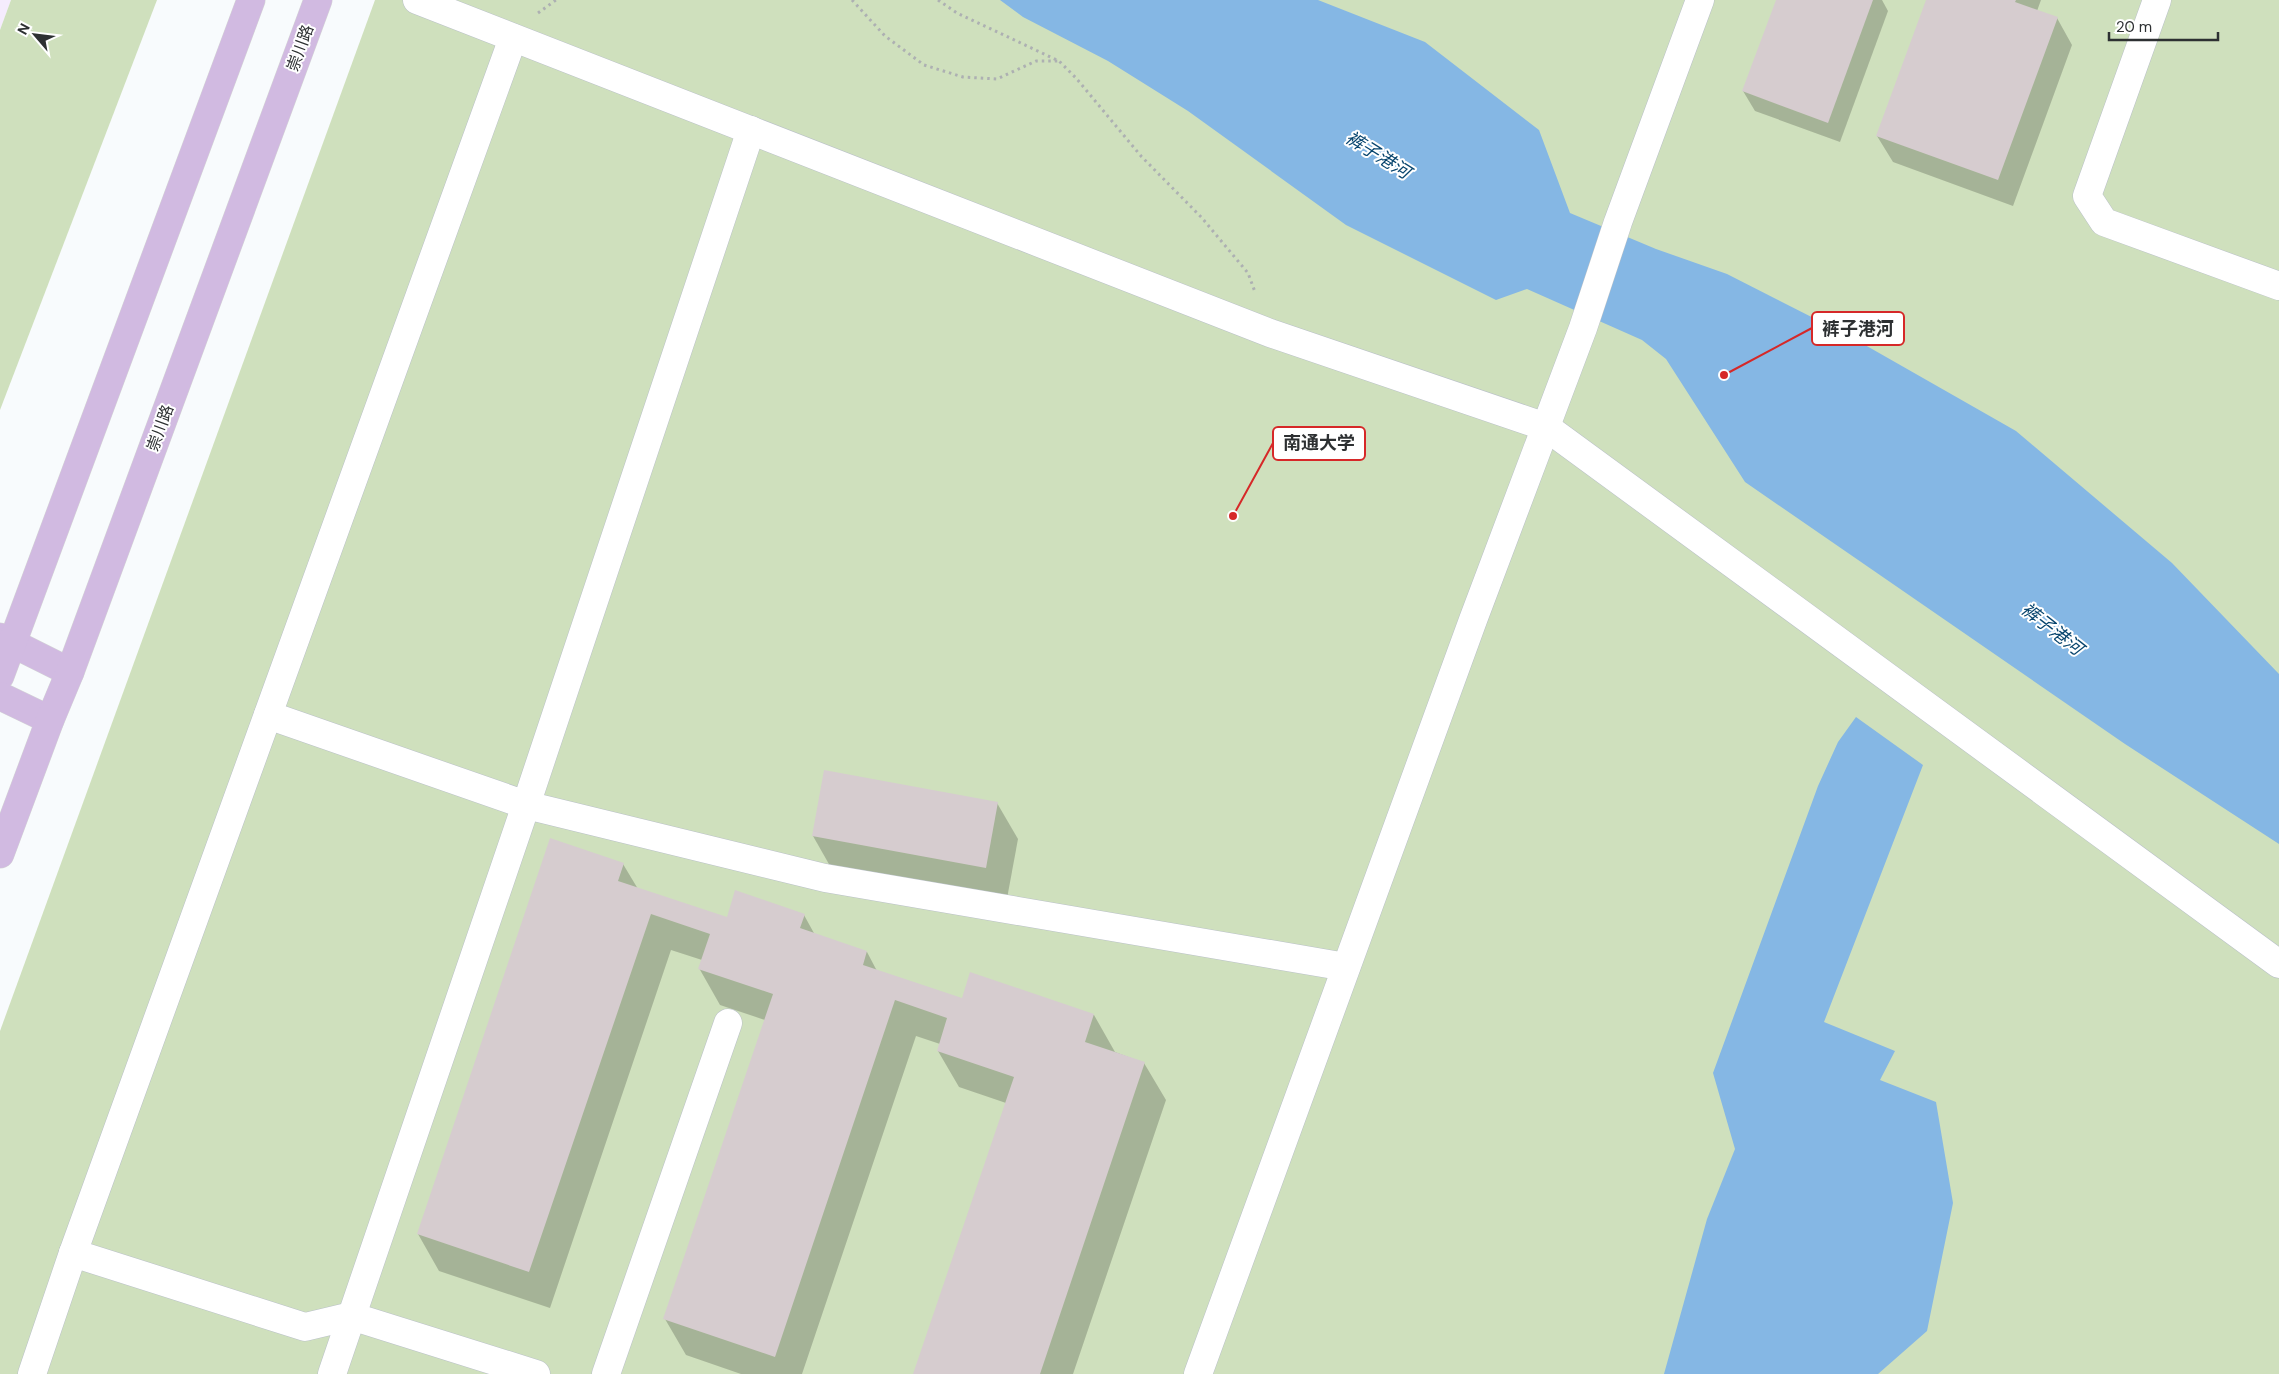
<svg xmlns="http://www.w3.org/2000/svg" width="2279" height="1374" viewBox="0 0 2279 1374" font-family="'DM Sans','Noto Sans SC',sans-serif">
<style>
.commercial{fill:#f5ecfd}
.green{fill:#cfe0bd}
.water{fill:#85b7e4}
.shadow{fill:#0003}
.building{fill:#d6cccf}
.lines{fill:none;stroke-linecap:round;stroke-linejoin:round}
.minor-casing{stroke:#bac1c8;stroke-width:29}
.major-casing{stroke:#d5d6d6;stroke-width:29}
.path{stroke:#adb0b2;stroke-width:3;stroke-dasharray:2.5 4;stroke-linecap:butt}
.minor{stroke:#fff;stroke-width:28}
.major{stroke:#d1bae1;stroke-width:28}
.labels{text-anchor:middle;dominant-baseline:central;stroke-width:4;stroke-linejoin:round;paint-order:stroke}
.street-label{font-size:16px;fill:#2d3032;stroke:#fff}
.water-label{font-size:18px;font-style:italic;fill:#08456e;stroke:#fff}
.leader{fill:none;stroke:#d62828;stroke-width:2}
.callout-dot{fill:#d62828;stroke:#fff;stroke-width:2}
.callout{fill:#fff;stroke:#d62828;stroke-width:2}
.callout-label{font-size:18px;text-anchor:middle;font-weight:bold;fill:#2d3032}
</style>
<rect width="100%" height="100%" fill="#f8fbfd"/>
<polygon class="commercial" points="0,0 11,0 0,30"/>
<g class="green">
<polygon points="11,0 157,0 0,410 0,30"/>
<polygon points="375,0 2279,0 2279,1374 0,1374 0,1031"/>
</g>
<g class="water">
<polygon points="1000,0 1318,0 1425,42 1539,130 1570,213 1656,249 1727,274 1851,337 2016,431 2172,563 2279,674 2279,844 2125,744 1745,482 1666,359 1642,340 1527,289 1496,300 1346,225 1188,111 1108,61 1023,17"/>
<polygon points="1856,717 1923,765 1824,1022 1895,1051 1880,1080 1936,1102 1953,1203 1927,1331 1878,1374 1664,1374 1707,1219 1735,1149 1713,1073 1818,786 1838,742"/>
</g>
<g class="shadow">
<polygon points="1777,0 1882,0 1888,11 1840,142 1755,111 1743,91"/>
<polygon points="1927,0 2041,0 2037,11 2057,18 2072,45 2013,206 1893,162 1877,136"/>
<polygon points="997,803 1018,839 1006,904 834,873 813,836"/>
<polygon points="623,864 638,889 727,919 804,915 815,935 867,952 877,971 963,1000 1094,1015 1115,1052 1144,1063 1166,1100 1073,1374 914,1374 1006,1103 959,1087 938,1051 940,1044 916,1036 802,1374 741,1374 686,1355 665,1319 765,1020 720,1005 699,968 702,960 671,950 550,1308 439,1271 418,1234"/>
</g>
<g class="building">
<polygon points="1776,0 1873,0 1828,123 1742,91"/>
<polygon points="1926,0 2016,0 2015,2 2058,17 1998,180 1876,136"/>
<polygon points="824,770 998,802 986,868 812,836"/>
<polygon points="550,838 624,863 618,881 727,917 735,890 805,914 800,928 867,951 863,965 962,998 970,972 1094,1014 1085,1042 1145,1062 1040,1374 913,1374 1014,1077 937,1051 947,1018 895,1000 775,1357 663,1319 773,994 698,969 710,934 651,914 529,1272 417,1234"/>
</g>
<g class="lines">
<defs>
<g id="minor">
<polyline points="417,0 1270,333 1546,427 2279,964"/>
<polyline points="2157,0 2087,196 2104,222 2279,286"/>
<polyline points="268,715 526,805 825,878 1346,967"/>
<polyline points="73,1253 305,1327 351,1316 536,1374"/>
<polyline points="32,1374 73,1253 513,38"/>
<polyline points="332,1374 526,805 751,130"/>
<polyline points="606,1374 728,1023"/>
<polyline points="1198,1374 1473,620 1583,328 1618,222 1700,0"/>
</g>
<g id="major">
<polyline points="0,637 70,672"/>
<polyline points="0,676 251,0"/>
<polyline points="0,696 50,720"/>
<polyline points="0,854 50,720 70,672 318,0"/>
</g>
</defs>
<use href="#minor" class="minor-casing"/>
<use href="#major" class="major-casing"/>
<g class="path">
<polyline points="852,0 885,36 924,65 963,77 997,79 1036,61 1059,61"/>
<polyline points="938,0 957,13 1059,61 1076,78 1141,156 1202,218 1248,273 1255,292"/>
<polyline points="538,13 556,0"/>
</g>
<use href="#minor" class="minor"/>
<use href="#major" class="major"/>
</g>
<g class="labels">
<g class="street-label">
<text transform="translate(300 48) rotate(-70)">崇川路</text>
<text transform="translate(160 428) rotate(-70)">崇川路</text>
</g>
<g class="water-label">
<text transform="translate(1378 155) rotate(32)">裤子港河</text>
<text transform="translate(2052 629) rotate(38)">裤子港河</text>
</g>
</g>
<path class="leader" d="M1724 375L1812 328M1233 516L1273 443"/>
<g class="callout-dot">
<circle cx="1724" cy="375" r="5"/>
<circle cx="1233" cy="516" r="5"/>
</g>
<g class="callout">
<rect x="1812" y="312" width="92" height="33" rx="5"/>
<rect x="1273" y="427" width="92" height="33" rx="5"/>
</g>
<g class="callout-label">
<text x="1858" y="335">裤子港河</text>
<text x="1319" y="449">南通大学</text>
</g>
<g transform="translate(35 35) rotate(298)" stroke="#ffffff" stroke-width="4" paint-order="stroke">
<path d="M0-4L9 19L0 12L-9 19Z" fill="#2d3032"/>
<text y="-8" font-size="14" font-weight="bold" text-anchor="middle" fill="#2d3032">N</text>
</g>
<path d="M2109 32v8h109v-8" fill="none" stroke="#2d3032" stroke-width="2.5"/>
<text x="2116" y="32" font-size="15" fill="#2d3032" stroke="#ffffff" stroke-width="4" paint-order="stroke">20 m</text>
</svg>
